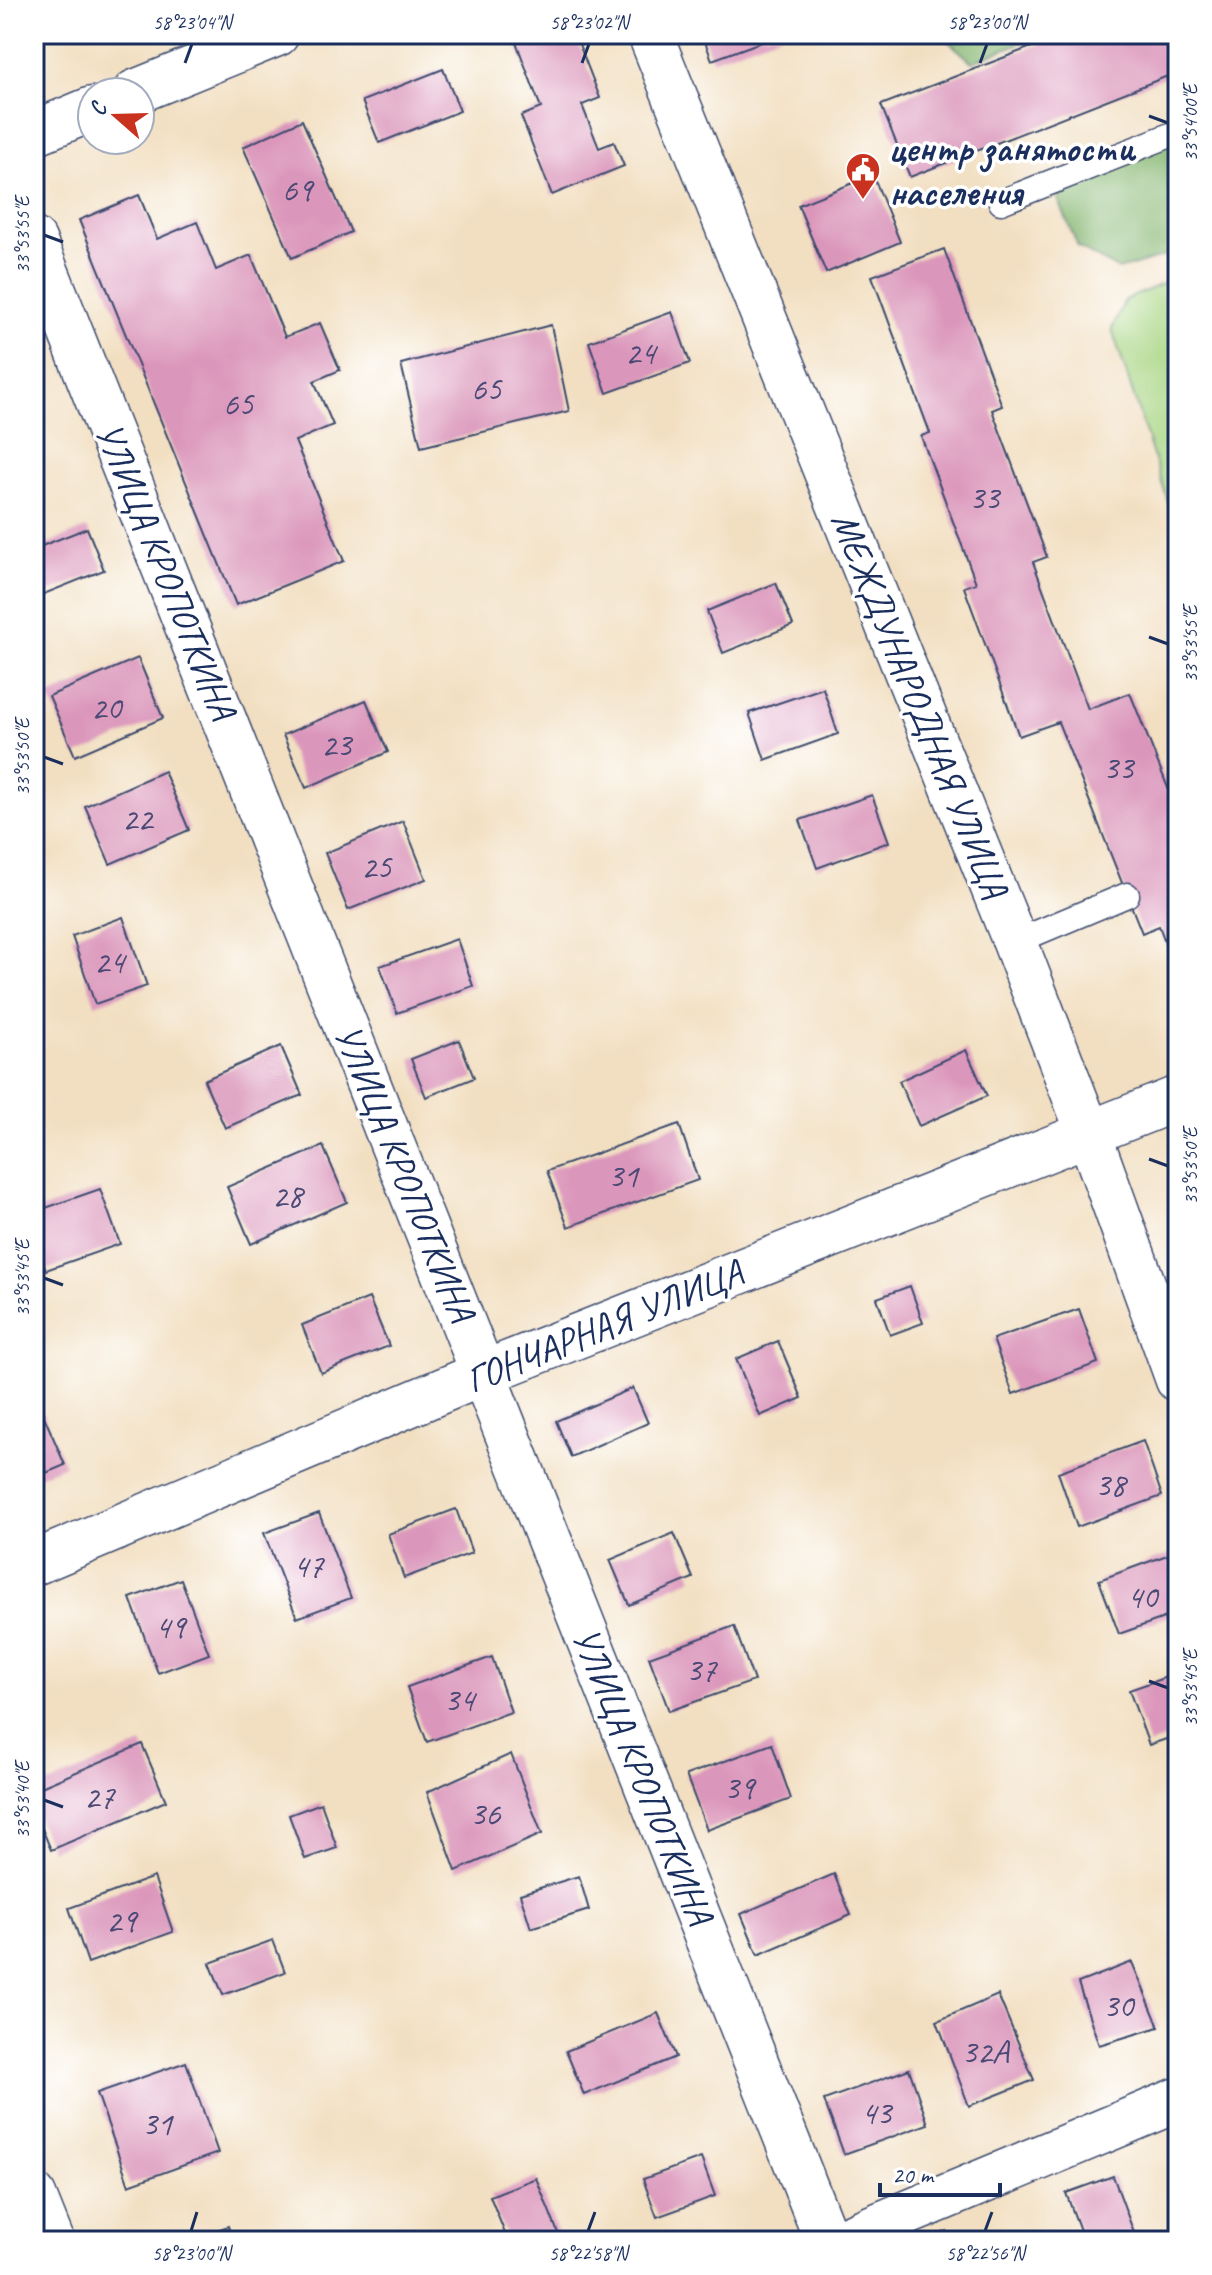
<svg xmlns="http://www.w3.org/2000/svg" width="1212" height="2275" viewBox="0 0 1212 2275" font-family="Caveat,sans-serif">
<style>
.green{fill:#a7d582;stroke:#618270;stroke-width:2}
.forest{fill:#85b670;stroke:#507267;stroke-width:2}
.building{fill:#db97bb}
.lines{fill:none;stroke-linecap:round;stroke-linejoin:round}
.service-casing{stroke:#3b496d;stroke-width:27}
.minor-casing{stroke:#3b496d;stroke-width:47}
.tertiary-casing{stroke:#3b496d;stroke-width:47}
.primary-casing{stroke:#3b496d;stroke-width:47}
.service{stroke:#fff;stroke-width:24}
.minor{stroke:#fff;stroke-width:44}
.tertiary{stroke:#fff;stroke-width:44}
.primary{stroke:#fff;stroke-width:44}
.ticks{fill:none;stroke:#1b2f5e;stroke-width:3}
.labels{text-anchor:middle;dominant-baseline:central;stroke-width:7;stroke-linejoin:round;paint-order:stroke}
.number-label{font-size:34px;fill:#4b4975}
.poi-label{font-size:38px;font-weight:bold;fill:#1b2f5e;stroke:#fff;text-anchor:start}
.street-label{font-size:38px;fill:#1b2f5e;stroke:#fff}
.neatline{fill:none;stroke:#1b2f5e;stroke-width:3}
.ticks-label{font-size:20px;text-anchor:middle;fill:#1b2f5e}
</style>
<rect width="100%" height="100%" fill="#fff"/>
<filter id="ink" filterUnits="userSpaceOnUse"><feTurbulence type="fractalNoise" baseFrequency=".0125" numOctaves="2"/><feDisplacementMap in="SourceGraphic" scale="16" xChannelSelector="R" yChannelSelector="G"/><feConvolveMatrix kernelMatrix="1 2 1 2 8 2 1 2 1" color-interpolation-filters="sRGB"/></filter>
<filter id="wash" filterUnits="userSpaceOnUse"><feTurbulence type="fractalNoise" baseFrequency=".006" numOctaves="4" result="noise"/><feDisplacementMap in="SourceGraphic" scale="32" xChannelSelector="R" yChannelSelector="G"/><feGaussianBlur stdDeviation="1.8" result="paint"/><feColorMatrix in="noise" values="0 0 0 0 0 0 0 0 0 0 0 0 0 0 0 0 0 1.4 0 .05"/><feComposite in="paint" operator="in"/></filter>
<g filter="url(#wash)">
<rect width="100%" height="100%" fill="#f2dfc1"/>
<polygon class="green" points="1178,277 1178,509 1171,511 1112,329 1125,300"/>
<g class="forest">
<polygon points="950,34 1042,34 972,62 947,40"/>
<polygon points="1178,132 1178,252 1119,270 1078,247 1051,182"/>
</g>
<g id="blocks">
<g class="building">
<polygon points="513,34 575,34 600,98 582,105 599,148 614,142 624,166 552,195 521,116 541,108"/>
<polygon points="702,34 783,34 712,60"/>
<polygon points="1065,34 1178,34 1178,72 910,177 881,105"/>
<polygon points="443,69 460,111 379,143 362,101"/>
<polygon points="302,120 351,232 292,258 243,147"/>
<polygon points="873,175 900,242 826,273 798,205"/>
<polygon points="139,195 157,239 197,222 216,270 251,255 285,337 320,323 340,370 314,381 333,425 295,441 344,561 236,605 79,220"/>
<polygon points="944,249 1002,406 992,410 1047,557 1033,562 1088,709 1130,693 1178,813 1178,975 1159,926 1142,933 1058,722 1019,736 964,587 976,583 921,436 930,433 872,276"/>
<polygon points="672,312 690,363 607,393 589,342"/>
<polygon points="551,325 569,411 421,447 401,364"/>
<polygon points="87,528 104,570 39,596 34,582 34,549"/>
<polygon points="776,583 793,625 723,653 707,611"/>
<polygon points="138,658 163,718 75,756 49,696"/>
<polygon points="823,688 838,734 765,760 749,713"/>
<polygon points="366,700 388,752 306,788 283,735"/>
<polygon points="164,771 189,830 110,864 85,806"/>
<polygon points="872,795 889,842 817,868 800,820"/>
<polygon points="403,821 426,879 348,910 325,853"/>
<polygon points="123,917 147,986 95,1004 72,936"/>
<polygon points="457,939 473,986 397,1013 380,966"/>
<polygon points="459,1040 474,1078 426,1097 411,1059"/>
<polygon points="281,1046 302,1095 225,1128 204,1080"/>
<polygon points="966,1050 987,1096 919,1126 899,1081"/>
<polygon points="679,1124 698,1180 568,1227 547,1171"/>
<polygon points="323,1146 347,1202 251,1244 227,1187"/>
<polygon points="100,1189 120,1244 46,1270 34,1235 34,1212"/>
<polygon points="910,1286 923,1323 890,1335 877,1298"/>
<polygon points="369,1298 389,1346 321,1373 302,1325"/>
<polygon points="1079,1309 1098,1363 1013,1394 993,1339"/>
<polygon points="778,1341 802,1398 760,1416 736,1359"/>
<polygon points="633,1388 648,1423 571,1457 556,1421"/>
<polygon points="34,1393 65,1465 34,1478"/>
<polygon points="1143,1441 1162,1496 1077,1527 1058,1472"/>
<polygon points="456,1509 472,1553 404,1578 388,1534"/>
<polygon points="319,1513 351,1598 297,1618 264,1533"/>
<polygon points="674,1533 693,1578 629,1605 610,1560"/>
<polygon points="1178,1551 1178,1613 1119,1634 1099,1580"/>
<polygon points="181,1579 209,1654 158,1673 130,1598"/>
<polygon points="734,1626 754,1681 669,1711 649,1657"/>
<polygon points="492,1657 511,1712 427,1742 407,1687"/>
<polygon points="1178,1673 1178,1735 1149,1745 1129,1690"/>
<polygon points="142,1744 166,1801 51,1850 34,1810 34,1790"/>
<polygon points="772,1744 791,1799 707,1830 686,1775"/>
<polygon points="511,1754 542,1834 456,1871 427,1792"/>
<polygon points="321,1803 337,1848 305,1859 289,1815"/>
<polygon points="834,1874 851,1915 758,1955 741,1914"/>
<polygon points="579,1876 589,1910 531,1928 520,1894"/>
<polygon points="154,1877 173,1932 88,1963 69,1908"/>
<polygon points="273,1940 285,1972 223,1995 210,1963"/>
<polygon points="1132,1962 1159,2027 1099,2045 1078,1983"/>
<polygon points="998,1995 1034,2080 969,2106 937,2021"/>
<polygon points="658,2013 676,2057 584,2095 566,2051"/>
<polygon points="186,2062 218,2153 129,2185 97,2093"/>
<polygon points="909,2069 928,2124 844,2154 824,2100"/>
<polygon points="701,2158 715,2196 657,2217 643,2179"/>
<polygon points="1113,2176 1137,2241 1084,2241 1066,2193"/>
<polygon points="536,2178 558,2233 539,2241 508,2241 490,2196"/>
<polygon points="228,2226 233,2241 187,2241"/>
<polygon points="947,2231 951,2241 922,2241"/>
</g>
</g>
</g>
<g filter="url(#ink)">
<use href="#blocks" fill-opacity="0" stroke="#3b496d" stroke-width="2"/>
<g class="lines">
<defs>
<g id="service">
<polyline points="1001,202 1178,132"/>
<polyline points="1015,942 1127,895"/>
</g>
<g id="minor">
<polyline points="650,34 1015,942 1089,1134 1178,1380"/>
<polyline points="34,240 827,2241"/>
<polyline points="34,2196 52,2241"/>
<polyline points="840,2241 1178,2100"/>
</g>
<polyline id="tertiary" points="34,1563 484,1373 1178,1098"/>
<g id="primary">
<polyline points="135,92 277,34"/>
<polyline points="34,133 92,109"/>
</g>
</defs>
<use href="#service" class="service-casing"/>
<use href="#minor" class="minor-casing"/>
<use href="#tertiary" class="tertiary-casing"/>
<use href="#primary" class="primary-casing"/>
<use href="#service" class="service"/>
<use href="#minor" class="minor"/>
<use href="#tertiary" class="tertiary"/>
<use href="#primary" class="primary"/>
</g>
</g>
<path class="ticks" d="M185,63L192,44M582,63L589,44M980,63L987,44M1149,116L1168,123M44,235L63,242M1149,637L1168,644M44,757L63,764M1149,1159L1168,1166M44,1278L63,1285M1149,1681L1168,1688M44,1800L63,1807M191,2231L197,2212M588,2231L595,2212M985,2231L992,2212"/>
<defs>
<symbol id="civic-pin" viewBox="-11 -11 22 30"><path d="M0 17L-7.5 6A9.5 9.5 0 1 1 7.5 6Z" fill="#c8321e" stroke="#fff"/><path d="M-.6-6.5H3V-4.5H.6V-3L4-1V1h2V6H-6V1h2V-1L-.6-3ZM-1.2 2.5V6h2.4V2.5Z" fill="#fff"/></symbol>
</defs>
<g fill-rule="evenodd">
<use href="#civic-pin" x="843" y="150" width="40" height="54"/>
</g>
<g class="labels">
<g class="number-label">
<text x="297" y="189">69</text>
<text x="640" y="352">24</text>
<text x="486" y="388">65</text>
<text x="238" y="403">65</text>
<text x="984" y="497">33</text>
<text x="106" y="707">20</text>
<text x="336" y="744">23</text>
<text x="1118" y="767">33</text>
<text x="137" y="818">22</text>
<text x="376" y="866">25</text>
<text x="109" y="961">24</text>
<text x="623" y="1175">31</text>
<text x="287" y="1195">28</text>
<text x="1110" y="1484">38</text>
<text x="308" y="1565">47</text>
<text x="1142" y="1596">40</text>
<text x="170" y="1626">49</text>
<text x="701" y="1669">37</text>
<text x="459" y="1699">34</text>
<text x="739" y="1787">39</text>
<text x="99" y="1796">27</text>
<text x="485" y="1813">36</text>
<text x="121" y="1920">29</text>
<text x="1118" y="2005">30</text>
<text x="985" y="2051">32А</text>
<text x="876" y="2112">43</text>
<text x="157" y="2123">31</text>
</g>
<g class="poi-label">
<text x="889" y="148">центр занятости<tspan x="889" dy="44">населения</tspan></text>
</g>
<g class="street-label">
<text transform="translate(166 571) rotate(68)">УЛИЦА КРОПОТКИНА</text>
<text transform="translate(920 705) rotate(68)">МЕЖДУНАРОДНАЯ УЛИЦА</text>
<text transform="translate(405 1173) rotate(68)">УЛИЦА КРОПОТКИНА</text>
<text transform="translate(604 1326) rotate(-22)">ГОНЧАРНАЯ УЛИЦА</text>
<text transform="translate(643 1776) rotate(68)">УЛИЦА КРОПОТКИНА</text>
</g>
</g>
<rect width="1212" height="2275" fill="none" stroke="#fff" stroke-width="88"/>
<g transform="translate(116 116) rotate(290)"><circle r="38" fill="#ffffff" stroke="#a4acbf" stroke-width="2"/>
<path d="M0-6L14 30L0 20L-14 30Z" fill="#c8321e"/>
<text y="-12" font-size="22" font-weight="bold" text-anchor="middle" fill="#1b2f5e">С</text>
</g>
<path d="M880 2183v12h120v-12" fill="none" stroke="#1b2f5e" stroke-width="4"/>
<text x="892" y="2183" font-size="24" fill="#1b2f5e" stroke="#ffffff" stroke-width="6" paint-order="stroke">20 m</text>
<rect x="44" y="44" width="1124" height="2187" class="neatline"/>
<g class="ticks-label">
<text x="192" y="29">58°23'04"N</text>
<text x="589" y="29">58°23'02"N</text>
<text x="987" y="29">58°23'00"N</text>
<text transform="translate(1190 123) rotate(-90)" y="7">33°54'00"E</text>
<text transform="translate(22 235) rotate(-90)" y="7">33°53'55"E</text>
<text transform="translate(1190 644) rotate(-90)" y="7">33°53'55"E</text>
<text transform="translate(22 757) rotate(-90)" y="7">33°53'50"E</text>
<text transform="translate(1190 1166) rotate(-90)" y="7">33°53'50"E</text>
<text transform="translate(22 1278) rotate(-90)" y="7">33°53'45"E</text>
<text transform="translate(1190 1688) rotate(-90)" y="7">33°53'45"E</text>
<text transform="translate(22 1800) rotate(-90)" y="7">33°53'40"E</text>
<text x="191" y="2260">58°23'00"N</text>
<text x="588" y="2260">58°22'58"N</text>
<text x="985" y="2260">58°22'56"N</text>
</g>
</svg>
